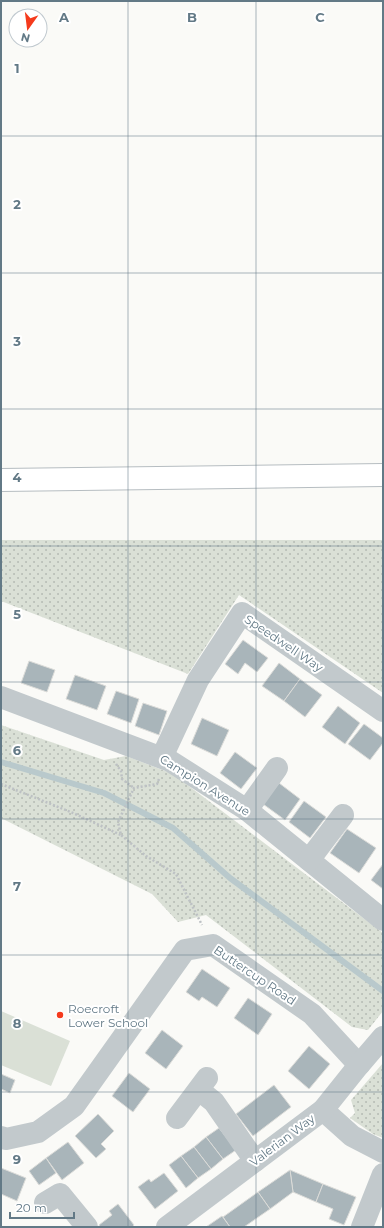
<svg xmlns="http://www.w3.org/2000/svg" width="384" height="1228" viewBox="0 0 384 1228" font-family="Montserrat,sans-serif">
<style>
.grass{fill:#dae0d6}
.park{fill:url(#park-dots)}
.lines{fill:none;stroke-linecap:round;stroke-linejoin:round}
.stream{stroke:#b9c9cc;stroke-width:6}
.building{fill:#a9b5ba;stroke:#dcdcd9}
.major-casing{stroke:#b6bdc1;stroke-width:24}
.path{stroke:#bdc1c4;stroke-width:2.5;stroke-dasharray:2 2;stroke-linecap:butt}
.minor{stroke:#c2c9cc;stroke-width:22}
.major{stroke:#fff;stroke-width:22}
.grid{fill:none;stroke:#627986;stroke-width:1;stroke-opacity:0.55}
.poi-dot{fill:#f53a1c;stroke:#fff;stroke-width:1.5}
.labels{text-anchor:middle;dominant-baseline:central;stroke-width:4;stroke-linejoin:round;paint-order:stroke}
.street-label{font-size:12px;fill:#627986;stroke:#fff}
.poi-label{font-size:12px;fill:#627986;stroke:#fff;text-anchor:start}
.grid-label{font-size:13px;text-anchor:middle;font-weight:bold;fill:#627986;stroke:#fff;stroke-width:4;stroke-linejoin:round;paint-order:stroke}
</style>
<defs>
<pattern id="park-dots" width="8" height="8" patternUnits="userSpaceOnUse"><rect width="8" height="8" fill="#dae0d6"/><path d="M2 2h.1M6 6h.1" fill="none" stroke="#b4bab3" stroke-width="1.8" stroke-linecap="round"/></pattern>
</defs>
<rect width="100%" height="100%" fill="#fafaf7"/>
<polygon class="grass" points="1,1011 70,1041 51,1086 1,1065"/>
<g class="park">
<polygon points="1,540 383,540 383,693 239,595 188,674 1,601"/>
<polygon points="1,725 104,760 126,756 173,774 383,933 383,1011 368,1030 352,1027 206,915 178,922 152,894 1,818"/>
<polygon points="383,1063 383,1138 373,1134 350,1118 355,1113 351,1100"/>
</g>
<g class="lines">
<polyline class="stream" points="1,762 104,793 173,828 230,878 383,991"/>
</g>
<g class="building">
<polygon points="243,640 268,658 257,672 245,663 238,674 225,664"/>
<polygon points="29,661 55,670 47,692 21,683"/>
<polygon points="279,663 300,679 284,701 262,686"/>
<polygon points="75,675 106,686 97,710 66,699"/>
<polygon points="300,679 322,695 305,717 284,701"/>
<polygon points="116,691 139,699 131,723 107,714"/>
<polygon points="143,703 167,711 159,735 135,726"/>
<polygon points="338,706 360,723 345,744 322,727"/>
<polygon points="202,718 229,730 217,756 191,744"/>
<polygon points="364,724 383,738 383,743 370,760 348,744"/>
<polygon points="235,752 257,768 241,789 220,773"/>
<polygon points="279,783 300,799 285,820 263,804"/>
<polygon points="304,801 326,817 310,838 289,822"/>
<polygon points="347,829 376,848 359,873 330,853"/>
<polygon points="383,864 383,889 371,880"/>
<polygon points="202,969 230,988 217,1007 202,997 199,1001 186,992"/>
<polygon points="248,998 272,1014 258,1035 234,1018"/>
<polygon points="162,1030 183,1046 166,1069 145,1053"/>
<polygon points="309,1046 330,1064 309,1089 288,1071"/>
<polygon points="129,1073 150,1089 133,1112 112,1096"/>
<polygon points="1,1074 15,1080 10,1093 1,1089"/>
<polygon points="274,1085 291,1107 253,1136 236,1114"/>
<polygon points="98,1114 114,1131 101,1144 106,1149 96,1158 75,1136"/>
<polygon points="219,1128 236,1150 223,1159 206,1137"/>
<polygon points="206,1137 223,1159 211,1169 194,1147"/>
<polygon points="68,1142 84,1163 62,1180 46,1158"/>
<polygon points="194,1147 211,1169 198,1178 181,1156"/>
<polygon points="181,1156 198,1178 186,1188 169,1165"/>
<polygon points="46,1158 56,1173 39,1185 29,1171"/>
<polygon points="1,1168 26,1178 17,1201 1,1194"/>
<polygon points="290,1170 323,1184 316,1202 293,1192"/>
<polygon points="290,1170 293,1192 270,1209 258,1192"/>
<polygon points="164,1173 178,1191 155,1209 138,1187 149,1179 151,1182"/>
<polygon points="323,1184 356,1197 344,1225 329,1219 333,1209 316,1202"/>
<polygon points="258,1192 270,1209 244,1227 230,1227 223,1217"/>
<polygon points="118,1204 134,1225 132,1227 100,1227 99,1225 112,1215 109,1211"/>
<polygon points="222,1216 230,1227 206,1227"/>
</g>
<g class="lines">
<defs>
<polyline id="major" points="1,480 383,475"/>
</defs>
<use href="#major" class="major-casing"/>
<g class="path">
<polyline points="116,764 121,771 122,779 134,788"/>
<polyline points="159,779 157,784 134,788 118,822 121,835 146,856 176,874 202,925"/>
<polyline points="1,784 73,813 121,835"/>
</g>
<g class="minor">
<polyline points="1,697 170,761 247,810 383,920"/>
<polyline points="162,757 198,680 242,613 383,711"/>
<polyline points="247,810 277,768"/>
<polyline points="309,860 343,815"/>
<polyline points="199,1090 214,1102 255,1161"/>
<polyline points="323,1110 352,1136 383,1152"/>
<polyline points="177,1118 207,1078"/>
<polyline points="1,1137 6,1139 38,1132 74,1106 185,950 213,945 312,1014 359,1065"/>
<polyline points="45,1203 60,1194 87,1227"/>
<polyline points="167,1227 323,1110 359,1065 383,1037"/>
<polyline points="362,1227 383,1174"/>
</g>
<use href="#major" class="major"/>
</g>
<path class="grid" d="M128,1V1227M256,1V1227M1,136H383M1,273H383M1,409H383M1,546H383M1,682H383M1,819H383M1,955H383M1,1092H383"/>
<circle class="poi-dot" cx="60" cy="1015" r="4"/>
<g class="labels">
<g class="street-label">
<text transform="translate(284 643) rotate(34)">Speedwell Way</text>
<text transform="translate(205 785) rotate(32)">Campion Avenue</text>
<text transform="translate(255 975) rotate(34)">Buttercup Road</text>
<text transform="translate(282 1140) rotate(-37)">Valerian Way</text>
</g>
<g class="poi-label">
<text x="68" y="1008">Roecroft<tspan x="68" dy="14">Lower School</tspan></text>
</g>
</g>
<g class="grid-label">
<text x="64" y="22">A</text>
<text x="192" y="22">B</text>
<text x="320" y="22">C</text>
<text x="17" y="73">1</text>
<text x="17" y="209">2</text>
<text x="17" y="346">3</text>
<text x="17" y="482">4</text>
<text x="17" y="619">5</text>
<text x="17" y="755">6</text>
<text x="17" y="891">7</text>
<text x="17" y="1028">8</text>
<text x="17" y="1164">9</text>
</g>
<rect width="384" height="1228" fill="none" stroke="#627986" stroke-width="4"/>
<g transform="translate(28 28) rotate(194)"><circle r="19" fill="#ffffff" stroke="#c0c9cf"/>
<path d="M0-3L7 15L0 10L-7 15Z" fill="#f53a1c"/>
<text y="-6" font-size="11" font-weight="bold" text-anchor="middle" fill="#627986">N</text>
</g>
<path d="M10 1212v6h64v-6" fill="none" stroke="#627986" stroke-width="2"/>
<text x="16" y="1212" font-size="12" fill="#627986" stroke="#ffffff" stroke-width="3" paint-order="stroke">20 m</text>
</svg>
